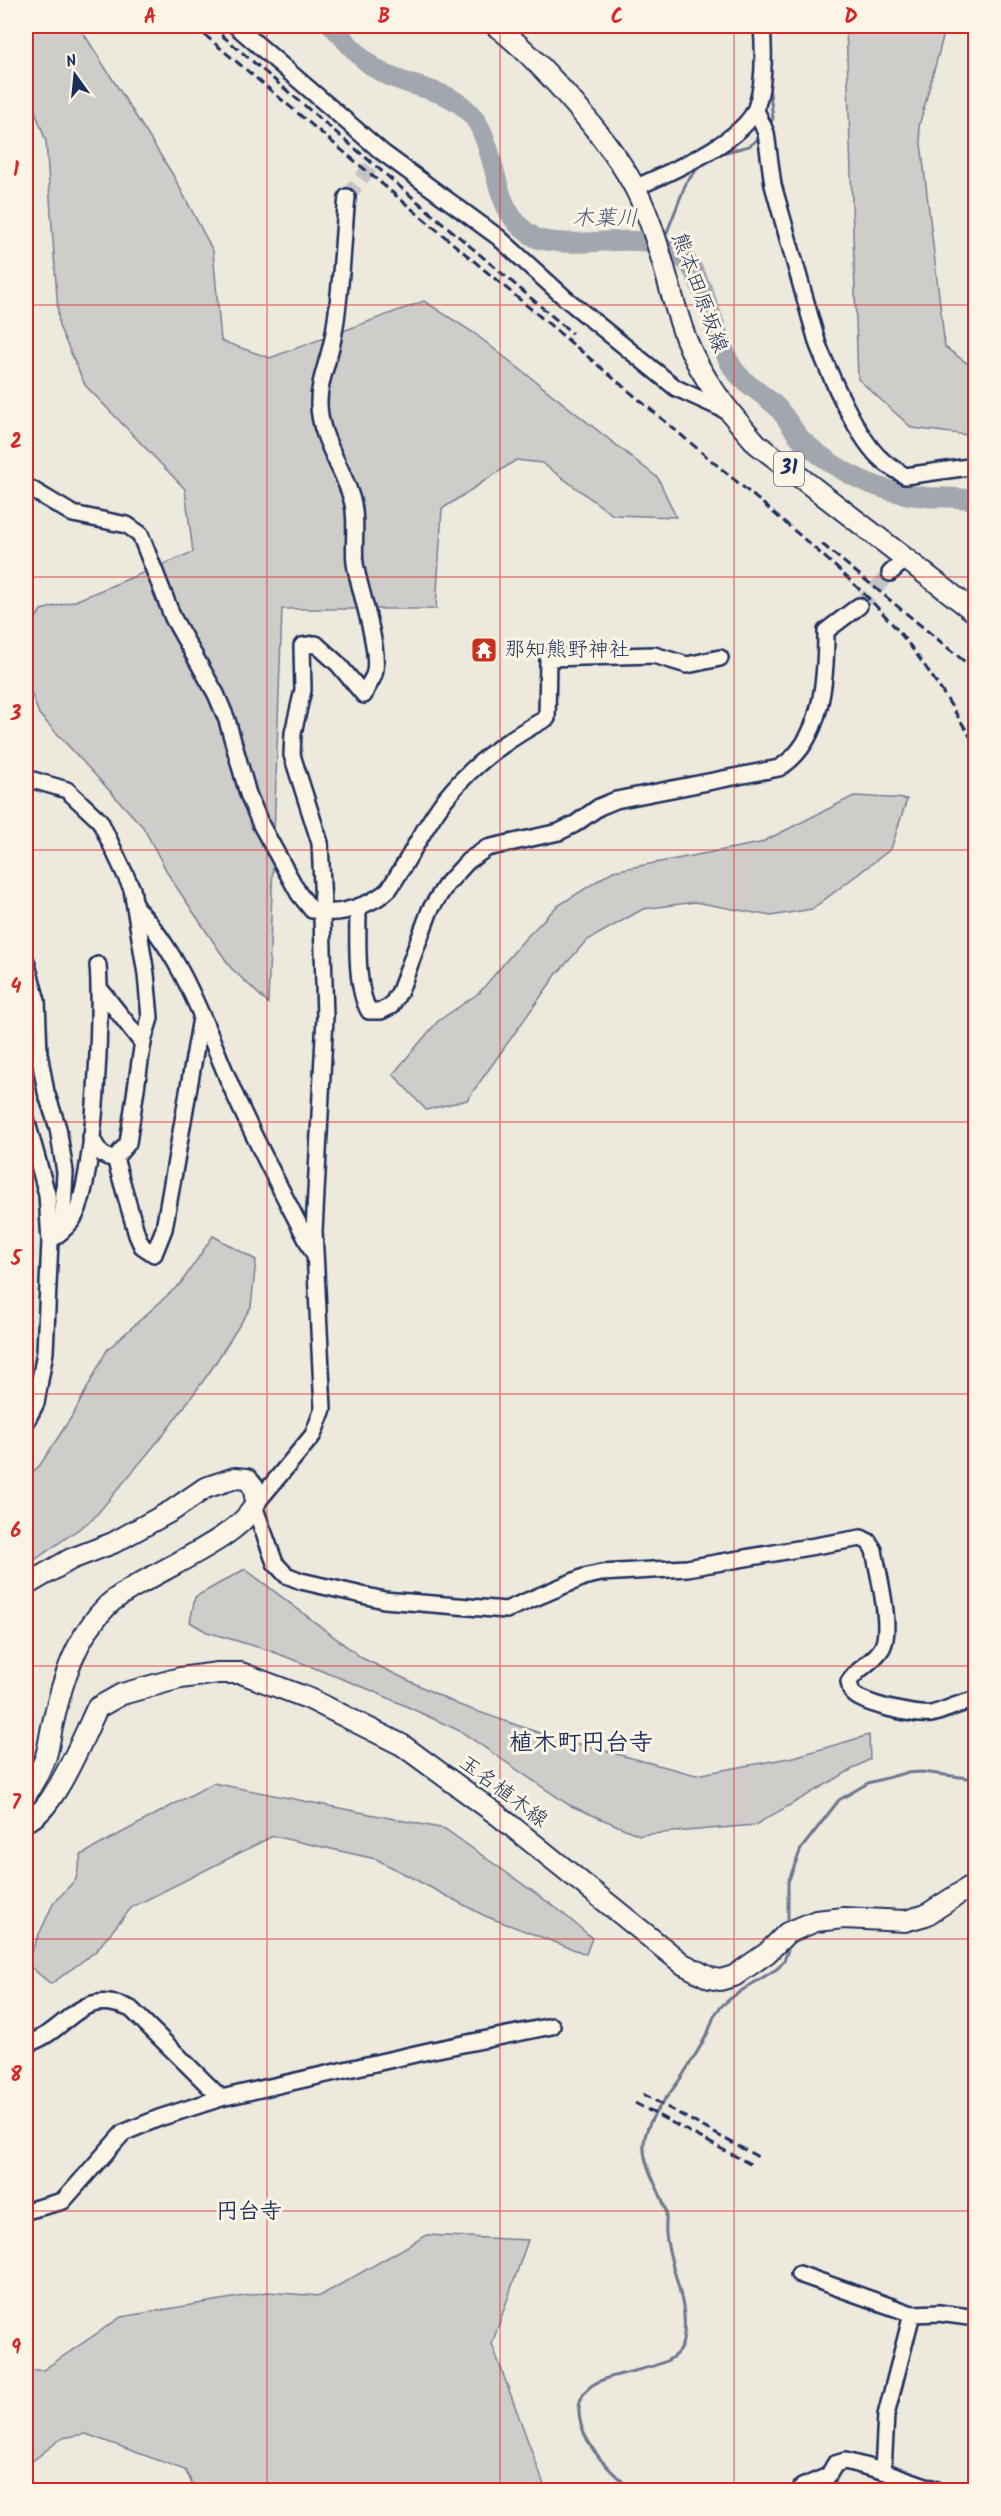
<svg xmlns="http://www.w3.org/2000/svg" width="1001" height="2516" viewBox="0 0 1001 2516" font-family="Kalam,'Klee One',sans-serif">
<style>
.green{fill:#cfcdca;stroke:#757e94;stroke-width:1.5}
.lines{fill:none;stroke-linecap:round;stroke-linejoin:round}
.stream{stroke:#6c778f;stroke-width:3}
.river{stroke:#a2a7af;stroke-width:20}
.minor-tunnel{stroke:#c4c4c4;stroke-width:15;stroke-dasharray:15 8;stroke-linecap:butt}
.minor-casing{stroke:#1b2f5e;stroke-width:20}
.major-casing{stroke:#1b2f5e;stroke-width:24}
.minor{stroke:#fcf5e5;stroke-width:15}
.major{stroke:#fcf5e5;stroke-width:20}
.rail{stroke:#1b2f5e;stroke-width:3;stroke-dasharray:9 4.5;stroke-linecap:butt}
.grid{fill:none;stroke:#d62828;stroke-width:1.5;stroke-opacity:0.55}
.labels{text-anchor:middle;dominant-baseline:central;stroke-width:6;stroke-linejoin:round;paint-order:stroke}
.shield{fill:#fcf5e5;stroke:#5e6a86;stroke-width:1.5}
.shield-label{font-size:20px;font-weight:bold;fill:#1b2f5e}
.street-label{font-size:21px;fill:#1b2f5e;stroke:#fcf5e5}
.poi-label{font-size:21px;fill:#1b2f5e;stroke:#fcf5e5;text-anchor:start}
.water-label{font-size:22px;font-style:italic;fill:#445376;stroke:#fcf5e5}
.neighbourhood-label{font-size:22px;font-weight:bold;fill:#1b2f5e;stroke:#fcf5e5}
.quarter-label{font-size:24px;font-weight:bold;fill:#1b2f5e;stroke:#fcf5e5}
.neatline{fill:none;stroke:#d62828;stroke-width:2}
.grid-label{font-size:20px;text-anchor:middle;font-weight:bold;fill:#d62828}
</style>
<rect width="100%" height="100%" fill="#eee9dd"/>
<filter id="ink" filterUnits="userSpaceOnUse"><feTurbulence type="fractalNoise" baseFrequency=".0167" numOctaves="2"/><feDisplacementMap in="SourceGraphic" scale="12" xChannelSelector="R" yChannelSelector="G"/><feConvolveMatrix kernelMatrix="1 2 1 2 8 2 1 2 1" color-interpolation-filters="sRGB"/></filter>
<g filter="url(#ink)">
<g class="green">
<polygon points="26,26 79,26 173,175 213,251 221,341 270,358 424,301 474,333 658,478 676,517 613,515 542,463 516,460 442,509 436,609 282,609 268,1003 231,968 171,879 143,827 39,714 26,679 26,634 41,610 75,601 193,552 185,489 85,385 59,326 46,141 26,86"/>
<polygon points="846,26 946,26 919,126 945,347 975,369 975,436 912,428 858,379"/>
<polygon points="854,796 907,799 891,849 812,909 771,916 695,902 643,909 586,941 556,975 467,1100 426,1110 393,1074 438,1021 479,993 523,941 556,907 613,871 760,843"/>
<polygon points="213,1236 256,1260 251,1307 209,1373 164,1434 93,1519 26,1566 26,1478 40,1465 74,1413 107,1350 181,1283"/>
<polygon points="245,1569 362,1658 459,1705 548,1736 696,1775 794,1757 869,1735 870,1759 755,1825 639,1835 569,1805 460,1731 373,1691 271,1651 207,1632 190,1622 195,1597"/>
<polygon points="213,1783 445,1829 559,1910 592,1938 586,1954 485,1916 376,1859 273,1836 132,1907 95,1952 51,1984 26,1963 53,1904 76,1879 81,1855"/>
<polygon points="427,2235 528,2240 492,2344 546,2490 196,2490 185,2470 86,2434 62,2438 26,2466 26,2370 43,2370 121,2317 267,2292 320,2296"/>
</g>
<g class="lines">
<g class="stream">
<polyline points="768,78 773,118 769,127"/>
<polyline points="718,154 749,146 761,137"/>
<polyline points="664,240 686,183 702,163"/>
<polyline points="788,1926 788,1882 801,1849 839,1800 868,1783 905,1773 922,1772 976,1779"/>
<path d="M633,2490C612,2474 588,2450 581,2424C562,2356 675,2386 683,2341C690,2303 670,2270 666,2234C665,2227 667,2218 666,2211C660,2188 642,2167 644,2143C647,2115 671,2095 684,2073C692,2060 701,2047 707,2034C711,2027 712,2019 716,2013C726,1997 762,1979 778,1968L784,1961L791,1941"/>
</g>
<path class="river" d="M332,26C348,42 363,64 385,74C418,91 457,88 478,124C500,163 492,215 536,238C542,241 551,241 558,242C599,247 651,227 685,260C704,277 716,338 730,363C740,382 761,392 776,406C787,417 793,432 804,442C839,473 879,493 926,497C942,498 959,497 976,500"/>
<g class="minor-tunnel">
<polyline points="347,197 382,152"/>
<polyline points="859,606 890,573"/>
</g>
<defs>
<g id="minor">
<polyline points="236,26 382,152 498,237 565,298 676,388 729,412"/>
<path d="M756,110L766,133L773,185L818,345C830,375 858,440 882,460C888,466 898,471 905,476L976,466"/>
<path d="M635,188C667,173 743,142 756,108C765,83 764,51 762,26"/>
<path d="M347,197C342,245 342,291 333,338C329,360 318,383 319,405C320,441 345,469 353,504C357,523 353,544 355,563C358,587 385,660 372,679C369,685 366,688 364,695L338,664L316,644L302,646L303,690L293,733L292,755L320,843L323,905L319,909L322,918L325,1017L314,1231L323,1409L313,1435L254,1506L275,1563L286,1575L301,1581L384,1600L506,1610L584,1577L601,1573L687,1568L861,1538L869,1542L874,1550C878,1573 893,1629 882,1648C874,1662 857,1668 849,1682C850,1685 850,1689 852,1692C859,1704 917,1716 931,1714C945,1711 960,1702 976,1700"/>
<path d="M26,486L73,514L127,525L140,534L173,618L216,694L227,720L248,794L261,825L299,894L312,910C319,909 321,911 327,912C346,914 376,902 389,889C409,860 424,826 446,798C472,765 509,738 547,718L548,658L654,655L687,665L720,658"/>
<polyline points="890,573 907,558"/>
<path d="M26,778L67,790L100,821L132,889L146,974L150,1018L143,1041L128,1143L115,1158C101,1158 97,1148 91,1137"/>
<path d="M358,907C358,935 355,987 369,1011H381L391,1006L400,991L430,910L446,885L468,861L487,848L559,832L575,824L599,807L616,800L779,768C823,742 826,677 826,631L859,606"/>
<path d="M137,909C184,958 207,1031 234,1093C258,1147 286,1199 313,1252"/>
<polyline points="26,961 37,1001 39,1053 46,1092 58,1128 65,1172 62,1231"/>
<polyline points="100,989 143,1044"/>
<polyline points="26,1119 47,1194 50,1241 45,1352 36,1403 26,1422"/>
<polyline points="115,1158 137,1235 142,1246 154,1254 164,1229 201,1018"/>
<path d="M50,1241C58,1234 67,1228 73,1219C96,1184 102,1011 98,965"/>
<path d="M26,2044C71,2031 76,1986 131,2009L221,2098"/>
<polyline points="26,2211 63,2201 123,2133 159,2118 221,2098 433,2050 552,2026"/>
<polyline points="799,2274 912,2314"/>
<polyline points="800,2490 802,2487 828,2476 835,2464 845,2461 883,2471"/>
<polyline points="937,2490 883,2471 886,2415 912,2314 939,2313 976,2318"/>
</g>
<g id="major">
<path d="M496,26C539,59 613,143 637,192C660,238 668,291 686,339C702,380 729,412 757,444L976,613"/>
<path d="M26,1585L71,1559L113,1543L173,1510L205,1488L235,1478L247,1479L253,1486L256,1501C245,1539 139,1576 108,1605C76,1636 62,1681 53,1723C50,1734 49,1748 45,1759C41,1771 32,1783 26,1795"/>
<path d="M26,1820C51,1818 86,1731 97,1708L122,1694L180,1678L218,1673H241L310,1699L402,1745L499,1816L683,1964L710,1978L720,1980L734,1976L767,1953L787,1933L816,1921L844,1918L905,1921L926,1915L976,1883"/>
</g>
</defs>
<use href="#minor" class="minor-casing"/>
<use href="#major" class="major-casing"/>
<use href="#minor" class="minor"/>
<use href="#major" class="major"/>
<g class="rail">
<path d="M194,26L774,513C813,547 853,580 888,619C922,657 949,702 976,746"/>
<polyline points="211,26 572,333"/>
<polyline points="822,544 976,671"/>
<polyline points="643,2094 760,2158"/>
<polyline points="635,2103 752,2165"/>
</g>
</g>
</g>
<path class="grid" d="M267,26V2490M500,26V2490M734,26V2490M26,305H976M26,577H976M26,850H976M26,1122H976M26,1394H976M26,1666H976M26,1939H976M26,2211H976"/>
<defs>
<symbol id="temple-square" viewBox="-11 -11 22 22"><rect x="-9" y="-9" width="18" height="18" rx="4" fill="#c8321e" stroke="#fcf5e5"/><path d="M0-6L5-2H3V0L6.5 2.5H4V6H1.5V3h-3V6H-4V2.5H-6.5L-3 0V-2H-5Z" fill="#fff"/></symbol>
</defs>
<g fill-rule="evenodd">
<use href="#temple-square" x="469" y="635" width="30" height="30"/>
</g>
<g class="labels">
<rect class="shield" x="774" y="452" width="30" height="34" rx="4.5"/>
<g class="shield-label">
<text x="789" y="469">31</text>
</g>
<g class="street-label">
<text transform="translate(699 293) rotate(70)">熊本田原坂線</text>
<text transform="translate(503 1792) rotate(37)">玉名植木線</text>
</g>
<g class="poi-label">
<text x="504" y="650">那知熊野神社</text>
</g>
<g class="water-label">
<text x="605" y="219">木葉川</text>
</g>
<g class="neighbourhood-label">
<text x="249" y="2212">円台寺</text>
</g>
<g class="quarter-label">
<text x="581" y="1743">植木町円台寺</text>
</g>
</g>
<rect width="1001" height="2516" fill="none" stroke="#fcf5e5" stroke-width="66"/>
<g transform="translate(75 75) rotate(345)" stroke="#fcf5e5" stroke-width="4.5" paint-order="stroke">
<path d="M0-4.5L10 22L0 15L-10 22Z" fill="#1b2f5e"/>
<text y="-9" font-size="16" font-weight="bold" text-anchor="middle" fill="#1b2f5e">N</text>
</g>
<rect x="33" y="33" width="935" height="2450" class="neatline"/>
<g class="grid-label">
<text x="150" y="23">A</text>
<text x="384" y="23">B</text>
<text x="617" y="23">C</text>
<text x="851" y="23">D</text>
<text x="16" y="176">1</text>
<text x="16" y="448">2</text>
<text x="16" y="720">3</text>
<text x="16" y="993">4</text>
<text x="16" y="1265">5</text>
<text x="16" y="1537">6</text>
<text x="16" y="1809">7</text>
<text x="16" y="2081">8</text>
<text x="16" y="2354">9</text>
</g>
</svg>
